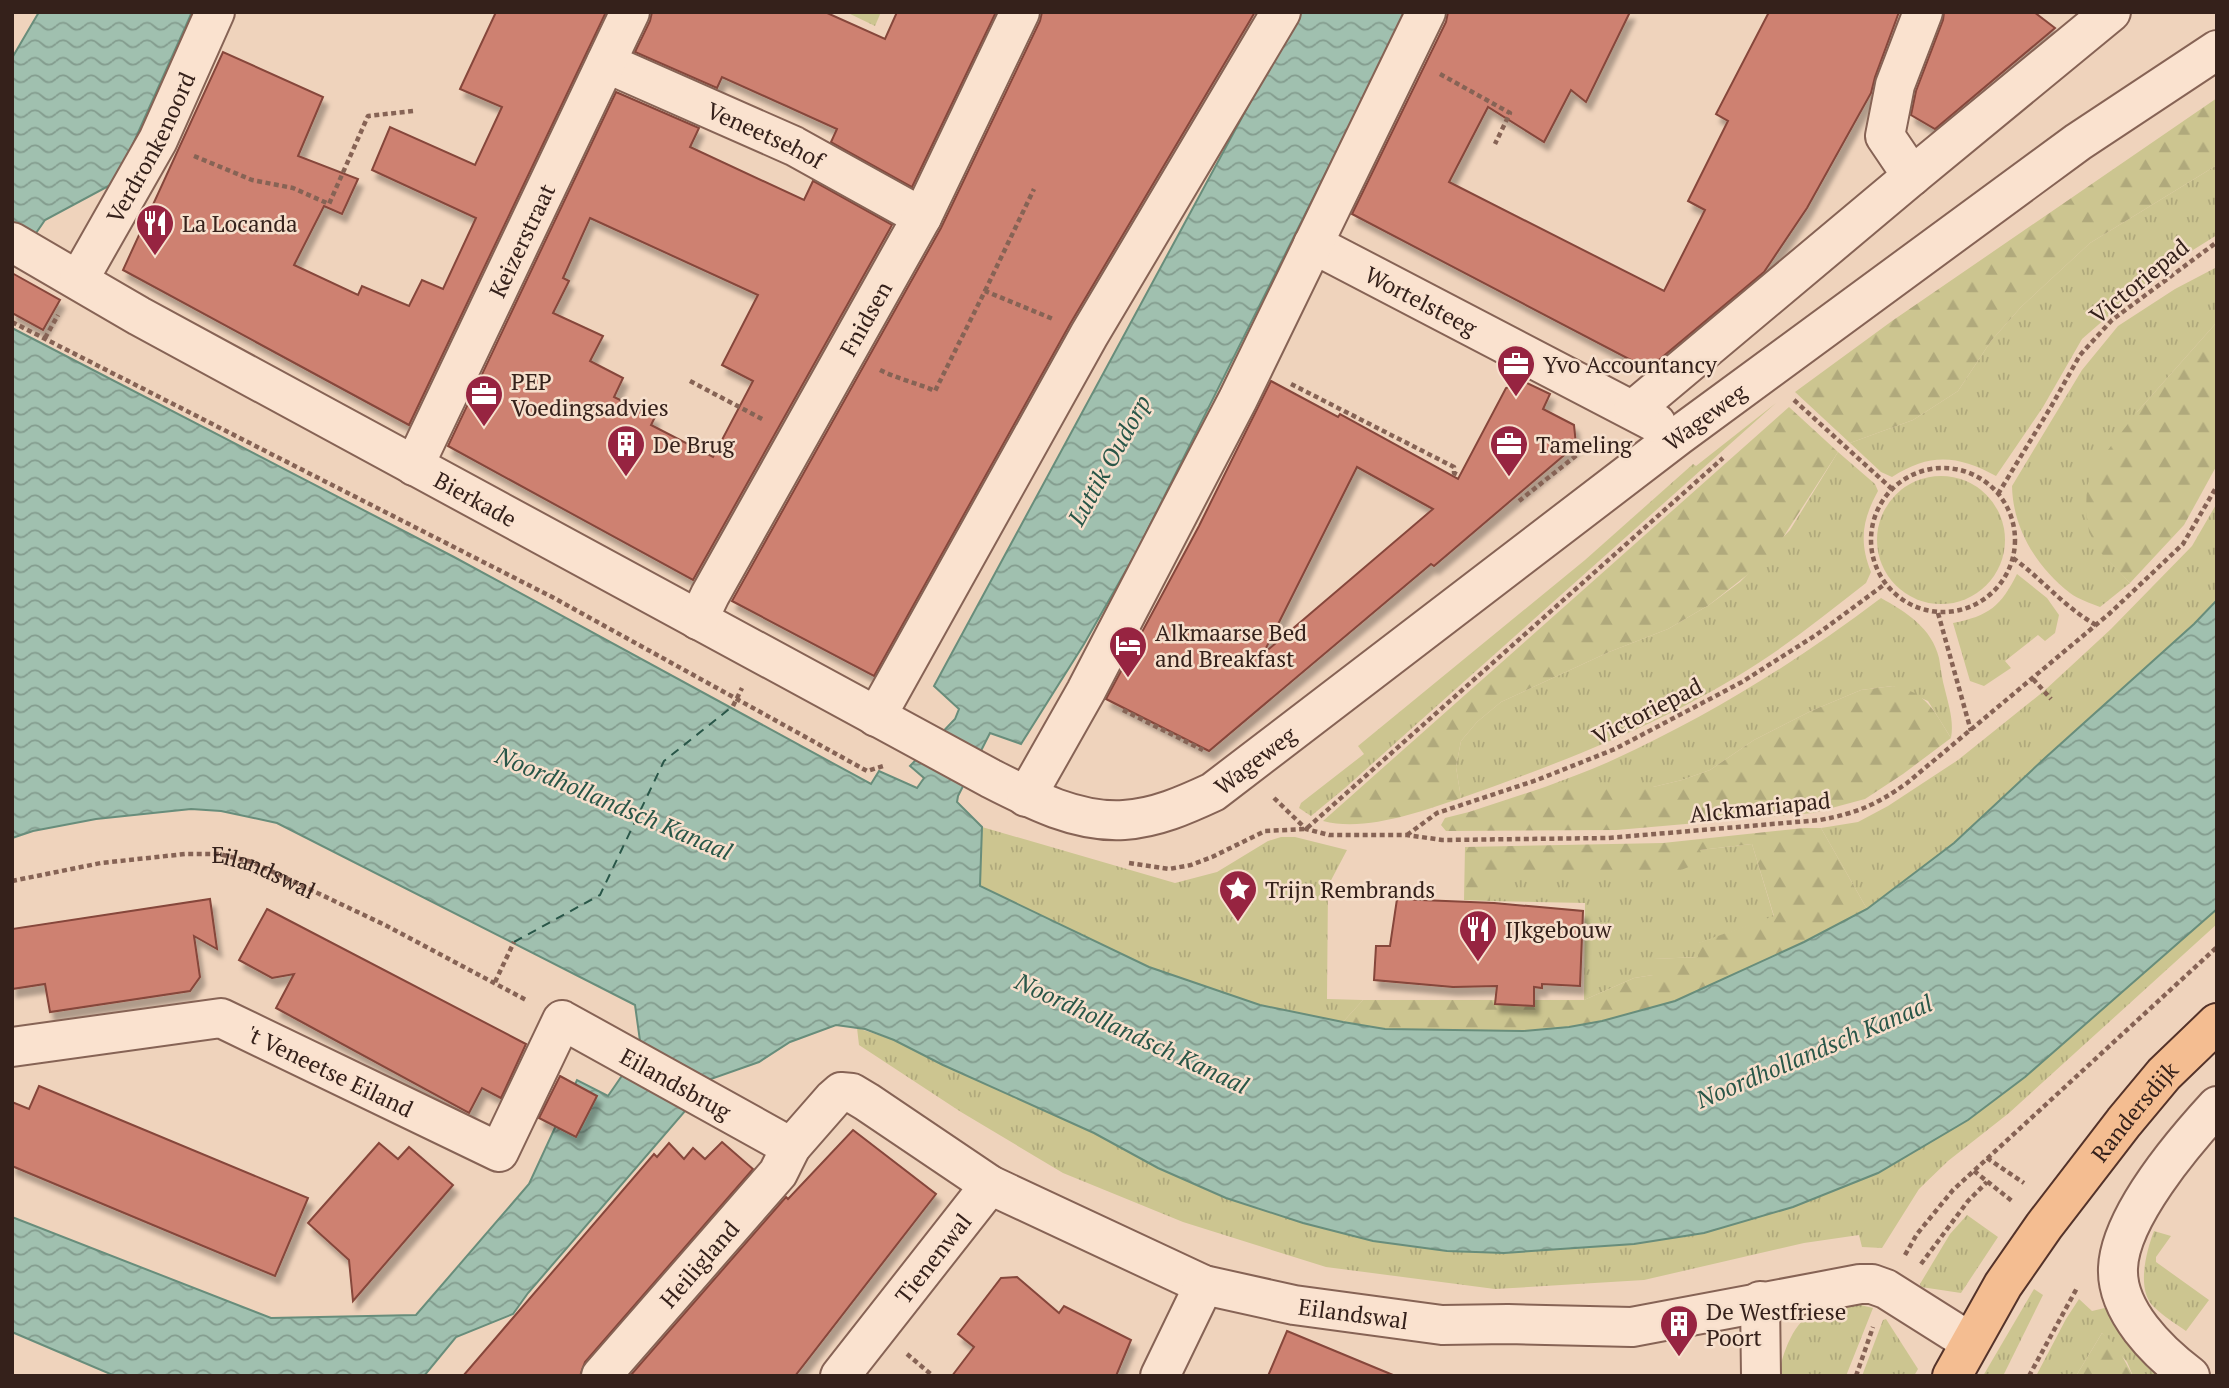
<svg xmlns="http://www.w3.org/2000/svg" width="2229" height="1388" viewBox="0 0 2229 1388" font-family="'PT Serif',serif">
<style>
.grass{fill:url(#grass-tufts)}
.forest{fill:url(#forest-firs)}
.water{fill:url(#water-waves);stroke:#688d7b;stroke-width:2}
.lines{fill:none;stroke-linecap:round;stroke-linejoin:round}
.ferry{stroke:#295648;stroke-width:2;stroke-dasharray:9 7;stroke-linecap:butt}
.building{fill:#ce8171;stroke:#86463b;stroke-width:2;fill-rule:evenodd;filter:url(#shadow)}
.minor-casing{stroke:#866355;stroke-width:42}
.major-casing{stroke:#54332a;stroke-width:42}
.path{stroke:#866355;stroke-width:4.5;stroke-dasharray:5 3.5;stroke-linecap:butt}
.minor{stroke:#fae2cf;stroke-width:38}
.major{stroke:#f4bd91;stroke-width:38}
.labels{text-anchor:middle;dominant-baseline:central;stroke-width:5;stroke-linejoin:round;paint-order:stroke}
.street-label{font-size:23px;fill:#35211b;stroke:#f6dfcc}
.poi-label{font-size:23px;fill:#35211b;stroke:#f6dfcc;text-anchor:start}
.water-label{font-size:24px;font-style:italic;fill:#295648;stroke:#f6dfcc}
</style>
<defs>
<pattern id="grass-tufts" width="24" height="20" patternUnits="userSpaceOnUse" patternTransform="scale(1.75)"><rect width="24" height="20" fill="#ccc590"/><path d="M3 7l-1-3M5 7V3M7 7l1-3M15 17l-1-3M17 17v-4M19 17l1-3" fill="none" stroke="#b0a97c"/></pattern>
<pattern id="forest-firs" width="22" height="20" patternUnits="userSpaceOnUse" patternTransform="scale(1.75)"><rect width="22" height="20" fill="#ccc590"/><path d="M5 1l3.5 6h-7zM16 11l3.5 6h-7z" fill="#b0a97c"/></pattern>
<pattern id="water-waves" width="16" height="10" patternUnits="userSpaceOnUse" patternTransform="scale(1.75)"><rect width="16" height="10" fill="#a0c0af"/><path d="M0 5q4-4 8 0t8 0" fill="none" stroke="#839c8e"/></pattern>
<filter id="shadow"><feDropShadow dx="4.5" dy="8" stdDeviation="2" flood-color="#0004"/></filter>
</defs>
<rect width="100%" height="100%" fill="#efd3bc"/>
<g class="grass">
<polygon points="846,12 881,12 875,26"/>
<path d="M2217,165V235L2161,270L2082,339L2043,407L1996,476C1957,455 1930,453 1892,477L1881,472L1850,443L1913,420L1958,391L1991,341L2021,307L2090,243Z"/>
<path d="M2217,267V322L2137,412L2100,551L2130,583L2100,607C2090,603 2078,599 2070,593C2036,566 2013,529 2012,486L2082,370L2118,326L2175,289Z"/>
<polygon points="1776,403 1345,788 1311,816 1299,808 1301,803 1364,754 1358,746 1585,560 1693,464 1696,466"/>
<path d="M1838,452L1875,484L1878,491C1862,520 1859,542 1871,572L1866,583C1835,607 1804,632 1772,654C1677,719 1568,760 1461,798L1456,767L1461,741L1477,722L1501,702L1609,652L1668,629L1709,605L1740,582L1790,530Z"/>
<circle cx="1941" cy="540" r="64"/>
<polygon points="2217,503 2217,600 2194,624 2045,758 1954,843 1867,909 1821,828 1858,822 1888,806 1958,760 2044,691 2111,629 2192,546"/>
<path d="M2017,574L2047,598L2059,615L2055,633L2045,641L2038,635L2005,661L2011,668L1984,686L1970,681L1953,623C1989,616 2001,606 2017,574Z"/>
<path d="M1881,598C1906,612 1932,628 1939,658C1941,669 1942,680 1945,690C1949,706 1954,722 1951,738L1928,701L1893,686L1861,690L1811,711L1754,740L1710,770L1682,780L1653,787H1545C1568,778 1592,770 1615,759C1709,716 1798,661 1881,598Z"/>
<polygon points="982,827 1175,883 1217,872 1268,841 1281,837 1295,837 1347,850 1328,886 1327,999 1363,1000 1343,1022 1260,1005 1149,967 980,886"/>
<polygon points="1752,844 1774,917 1699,943 1698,957 1654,959 1653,975 1634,978 1584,1000 1585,903 1490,901 1490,870 1681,870 1700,850"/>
<polygon points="2217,909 2217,924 2009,1113 1948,1161 1919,1189 1882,1248 1862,1247 1859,1235 1804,1243 1644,1280 1495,1289 1326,1267 1183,1222 1063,1173 961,1112 859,1045 857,1028 894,1040 943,1065 1094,1133 1158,1168 1226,1198 1303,1223 1373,1241 1447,1251 1504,1253 1634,1244 1704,1233 1793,1207 1878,1173 1968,1120 2025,1077"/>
<polygon points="1967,1215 1998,1237 1961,1293 1921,1287 1920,1284 1950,1234"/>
<path d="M2154,1231L2171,1236L2156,1257V1262L2209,1300L2186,1331C2176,1324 2163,1316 2154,1307C2136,1290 2146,1252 2154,1231Z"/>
<polygon points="2034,1289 2043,1295 2003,1376 1983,1376"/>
<path d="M2079,1299L2092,1311L2109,1307C2122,1345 2136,1357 2170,1376H2133L2127,1362L2102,1333L2076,1376H2036L2066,1319Z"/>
<path d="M1856,1304L1873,1308L1846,1376H1778C1783,1354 1793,1319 1817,1312C1829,1308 1843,1307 1856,1304Z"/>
<polygon points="1886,1319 1918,1369 1914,1376 1862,1376 1883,1320"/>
</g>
<g class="forest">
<polygon points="2217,98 2217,165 2090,243 2021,307 1991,341 1958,391 1913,420 1850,443 1795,392 1892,321"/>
<polygon points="2217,322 2217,465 2184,525 2130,583 2099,551 2089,532 2086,510 2087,486 2095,467 2137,412"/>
<path d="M1789,407L1838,452L1771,556L1709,605L1668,629L1609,652L1501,702L1477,722L1461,741L1456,767L1461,798C1420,812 1365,832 1323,821Z"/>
<path d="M1893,686C1927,692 1934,711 1951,738L1903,774L1865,799L1813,813L1617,830L1446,831L1441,825L1445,818L1469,812L1545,787H1653L1682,780L1710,770L1754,740L1811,711L1861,690Z"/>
<polygon points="1804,828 1821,828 1867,909 1804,942 1675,1001 1602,1021 1569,1027 1523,1031 1385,1029 1343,1022 1363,1000 1584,1000 1634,978 1653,975 1653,959 1698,957 1698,943 1774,916 1752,844 1700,850 1704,861 1681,870 1491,870 1490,901 1464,900 1465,847 1663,843"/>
<polygon points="2102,1333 2116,1345 2133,1376 2076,1376"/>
</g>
<g class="water">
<polygon points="39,12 192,12 116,182 45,220 12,268 12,58"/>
<polygon points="1299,12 1406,12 1137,551 1084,644 1021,744 990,733 958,796 957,802 982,827 980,886 1149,967 1260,1005 1343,1022 1385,1029 1523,1031 1569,1027 1602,1021 1675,1001 1804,942 1867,909 1954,843 2045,758 2194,624 2217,600 2217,909 2025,1077 1968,1120 1878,1173 1793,1207 1704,1233 1634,1244 1504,1253 1447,1251 1373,1241 1303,1223 1226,1198 1158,1168 1094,1133 943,1065 894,1040 865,1029 836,1025 790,1042 759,1062 705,1081 692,1103 528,1293 513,1314 456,1337 424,1376 115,1376 12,1332 12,1217 271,1318 416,1315 529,1184 577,1080 608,1096 641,1048 635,1005 277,823 221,811 191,809 96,819 33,831 12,838 12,328 454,557 871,784 879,771 917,788 924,778 910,766 955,719 959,709 934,686"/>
</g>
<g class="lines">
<polyline class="ferry" points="514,942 600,895 664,761 733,706"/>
</g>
<g class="building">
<polygon points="496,12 606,12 409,425 123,270 223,52 323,97 298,156 358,179 342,214 324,206 294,265 358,295 362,286 409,306 422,280 443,289 476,218 372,170 390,127 475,165 502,107 460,89"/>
<polygon points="652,12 825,12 885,39 897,12 996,12 912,187 831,142 837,129 722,77 717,88 635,52 650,21"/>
<polygon points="1042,12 1255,12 1070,324 874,676 732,601 941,228 1040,21"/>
<polygon points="1448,12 1630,12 1586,102 1571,90 1544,142 1488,107 1449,182 1664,291 1705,210 1688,201 1728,121 1716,114 1769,12 1899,12 1875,77 1871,93 1807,208 1764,272 1648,369 1352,214 1446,22"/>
<polygon points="1944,12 2034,12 2055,28 1935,129 1911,115 1916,91 1943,20"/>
<path d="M616,92L699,128L690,147L804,200L813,181L892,225L693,580L448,446ZM590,218L758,295L722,365L753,381L713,457L651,425L655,417L614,397L623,378L590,361L603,336L553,313L569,281L563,278Z"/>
<polygon points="12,273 60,300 43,330 12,313"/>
<path d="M1271,381L1338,417L1340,414L1458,479L1506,388L1525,382L1550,394L1543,409L1574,425L1576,445L1434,566L1431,564L1209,751L1106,699L1199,526ZM1357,467L1433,509L1263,654Z"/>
<polygon points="210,899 217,949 194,936 200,977 190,991 50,1012 45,984 12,989 12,929"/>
<polygon points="1397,899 1494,903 1583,911 1580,986 1542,984 1542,988 1534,987 1534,1006 1495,1004 1497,986 1453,987 1374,980 1376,946 1390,946"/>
<polygon points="267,909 526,1044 501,1098 482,1088 469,1113 276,1008 294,974 272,978 239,960"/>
<polygon points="560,1076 597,1096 576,1137 539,1118"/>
<polygon points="39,1086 308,1198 275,1276 12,1166 12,1102 29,1109"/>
<polygon points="853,1130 936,1194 795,1376 630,1376 786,1197 788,1199"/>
<polygon points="722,1142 753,1169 585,1362 580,1376 463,1376 654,1154 657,1157 669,1143 684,1159 693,1148 705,1159"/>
<polygon points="379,1143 398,1159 409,1147 453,1185 353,1301 349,1260 308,1223"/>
<polygon points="1017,1277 1059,1313 1064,1306 1131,1340 1116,1376 952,1376 974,1347 958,1334 1001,1278"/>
<polygon points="1287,1331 1393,1375 1393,1376 1268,1376"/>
</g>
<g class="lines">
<defs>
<g id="minor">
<path id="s2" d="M606,63L794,146L922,217"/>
<polyline points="1912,176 1885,136 1895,85 1923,12"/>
<path id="s3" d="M12,242L139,316L990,778C1031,799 1077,823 1124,820C1156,818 1185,805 1213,792L1678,436L2078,142L2217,50"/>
<path id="s4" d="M1313,244L1656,423"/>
<path id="s5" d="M79,279L158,140L215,12"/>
<polyline points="1633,410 1912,176 2111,12"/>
<path id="s6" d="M414,466L630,12"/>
<path id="s7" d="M698,620L710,595L922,217L1020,12"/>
<polyline points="876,717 1089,335 1281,12"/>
<polyline points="1026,797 1086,691 1238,399 1426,12"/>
<path id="s8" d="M12,1047L221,1018L499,1152L562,1020L791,1147"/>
<polyline points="1760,1301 1761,1376"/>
<path id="s9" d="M601,1376L778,1173L791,1147L833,1099L841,1092L852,1093L867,1102L990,1185L1204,1285L1294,1305L1442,1325L1508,1324L1632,1327L1860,1284H1872L1886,1289L1970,1342"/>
<path id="s10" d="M840,1376L990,1185"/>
<polyline points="1160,1376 1204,1285"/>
<path d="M2190,1376C2158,1352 2116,1311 2118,1268C2120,1217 2183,1143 2217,1106"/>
</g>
<g id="major">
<path id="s11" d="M1952,1376L2003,1285L2044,1226L2124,1122L2164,1074L2217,1023"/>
</g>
</defs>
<use href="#minor" class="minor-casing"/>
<use href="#major" class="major-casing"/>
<g class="path">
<polyline points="1440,74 1510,113 1495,144"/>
<polyline points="194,156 252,180 293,188 329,204 368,116 413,111"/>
<polyline points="985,291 1034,189"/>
<polyline points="12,322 554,598 867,771 883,766"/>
<polyline points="45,338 58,315"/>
<path d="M880,370C898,379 917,383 935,391L985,291L1053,319"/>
<polyline points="690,381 764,420"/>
<polyline points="1291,384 1454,467 1454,473 1460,476"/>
<polyline points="1794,400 1892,489"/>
<circle cx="1943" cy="540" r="72"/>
<polyline points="1998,494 2052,405 2080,355 2112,320 2217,242"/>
<polyline points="1519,501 1597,439"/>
<path d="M2013,558C2042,579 2064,607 2096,625"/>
<polyline points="1938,613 1971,731"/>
<polyline points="2033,679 2051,699"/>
<polyline points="733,706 742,688"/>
<polyline points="1123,710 1203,750"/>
<path d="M1274,798L1306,829L1329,835H1407L1442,840L1608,838L1820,820C1857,813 1876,805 1907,783L2109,614L2183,544L2217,486"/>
<polyline points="1407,835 1437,813 1537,780 1615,749 1742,682 1816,635 1885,584"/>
<polyline points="1129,863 1169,869 1191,865 1212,857 1265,831 1306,829 1723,458"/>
<path id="s1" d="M12,881L101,863L185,854H219L252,862L385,925L528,1001"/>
<polyline points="495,982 514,942"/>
<polyline points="1987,1158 2024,1183"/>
<polyline points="1974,1171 2012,1201"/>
<polyline points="1905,1255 1917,1234 1953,1190 2217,947"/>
<polyline points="1921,1264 1968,1201 1987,1182"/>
<polyline points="907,1354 933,1376"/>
<polyline points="1856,1376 1873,1327"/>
<polyline points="2029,1376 2077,1288"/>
</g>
<use href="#minor" class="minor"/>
<use href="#major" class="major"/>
</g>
<defs>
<symbol id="restaurant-pin" viewBox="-11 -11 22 30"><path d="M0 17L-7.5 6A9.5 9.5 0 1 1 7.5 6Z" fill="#972441" stroke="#f6dfcc"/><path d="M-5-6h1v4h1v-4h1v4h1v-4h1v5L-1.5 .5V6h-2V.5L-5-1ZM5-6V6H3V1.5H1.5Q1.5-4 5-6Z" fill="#fff"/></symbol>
<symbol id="office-pin" viewBox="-11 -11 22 30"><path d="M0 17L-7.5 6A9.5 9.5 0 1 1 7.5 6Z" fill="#972441" stroke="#f6dfcc"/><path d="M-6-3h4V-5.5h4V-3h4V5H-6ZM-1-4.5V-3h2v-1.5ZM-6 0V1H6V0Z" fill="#fff"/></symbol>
<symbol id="building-pin" viewBox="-11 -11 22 30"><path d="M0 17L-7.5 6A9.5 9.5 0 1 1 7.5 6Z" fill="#972441" stroke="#f6dfcc"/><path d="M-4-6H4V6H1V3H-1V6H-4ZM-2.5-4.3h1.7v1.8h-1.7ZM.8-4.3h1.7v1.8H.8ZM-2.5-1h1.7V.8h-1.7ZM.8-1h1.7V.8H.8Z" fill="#fff"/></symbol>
<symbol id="hotel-pin" viewBox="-11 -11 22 30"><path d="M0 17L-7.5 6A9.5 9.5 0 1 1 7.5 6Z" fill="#972441" stroke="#f6dfcc"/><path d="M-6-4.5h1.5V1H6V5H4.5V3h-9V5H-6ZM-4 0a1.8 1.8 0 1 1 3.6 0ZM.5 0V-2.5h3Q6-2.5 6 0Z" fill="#fff"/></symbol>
<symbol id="sight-pin" viewBox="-11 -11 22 30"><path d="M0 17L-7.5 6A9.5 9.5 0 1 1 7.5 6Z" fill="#972441" stroke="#f6dfcc"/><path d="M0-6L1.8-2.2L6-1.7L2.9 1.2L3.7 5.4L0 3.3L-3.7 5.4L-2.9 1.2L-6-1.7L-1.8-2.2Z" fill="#fff"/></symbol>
</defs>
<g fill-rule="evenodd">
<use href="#restaurant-pin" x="133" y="201" width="44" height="60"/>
<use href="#office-pin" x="1494" y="342" width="44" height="60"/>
<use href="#office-pin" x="462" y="372" width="44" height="60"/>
<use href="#building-pin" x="604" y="422" width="44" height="60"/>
<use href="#office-pin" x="1487" y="422" width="44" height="60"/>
<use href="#hotel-pin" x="1106" y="623" width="44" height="60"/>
<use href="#sight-pin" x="1216" y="867" width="44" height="60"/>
<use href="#restaurant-pin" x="1456" y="907" width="44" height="60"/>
<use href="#building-pin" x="1657" y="1302" width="44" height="60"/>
</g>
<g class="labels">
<g class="street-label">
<text stroke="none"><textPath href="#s2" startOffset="175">Veneetsehof</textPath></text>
<text stroke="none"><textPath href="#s5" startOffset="150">Verdronkenoord</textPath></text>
<text stroke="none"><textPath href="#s6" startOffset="250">Keizerstraat</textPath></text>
<text transform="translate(2139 281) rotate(-39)">Victoriepad</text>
<text stroke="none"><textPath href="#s4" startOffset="122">Wortelsteeg</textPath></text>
<text stroke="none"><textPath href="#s7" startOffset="345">Fnidsen</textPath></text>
<text stroke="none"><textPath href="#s3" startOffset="1970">Wageweg</textPath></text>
<text stroke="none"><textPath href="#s3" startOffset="530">Bierkade</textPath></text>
<text transform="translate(1647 711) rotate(-27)">Victoriepad</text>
<text stroke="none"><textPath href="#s3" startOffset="1404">Wageweg</textPath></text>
<text transform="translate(1760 807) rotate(-6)">Alckmariapad</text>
<text stroke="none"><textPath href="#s1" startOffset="257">Eilandswal</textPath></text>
<text stroke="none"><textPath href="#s8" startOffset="332">'t Veneetse Eiland</textPath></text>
<text stroke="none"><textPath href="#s8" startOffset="796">Eilandsbrug</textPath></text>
<text stroke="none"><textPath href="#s11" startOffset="322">Randersdijk</textPath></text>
<text stroke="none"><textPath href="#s10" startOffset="150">Tienenwal</textPath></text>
<text stroke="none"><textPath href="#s9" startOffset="149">Heiligland</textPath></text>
<text stroke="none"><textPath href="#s9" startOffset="938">Eilandswal</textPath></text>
</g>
<g class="poi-label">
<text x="182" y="223">La Locanda</text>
<text x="1543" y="364">Yvo Accountancy</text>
<text x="511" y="381">PEP<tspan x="511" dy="26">Voedingsadvies</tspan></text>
<text x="653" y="444">De Brug</text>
<text x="1536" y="444">Tameling</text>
<text x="1155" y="632">Alkmaarse Bed<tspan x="1155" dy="26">and Breakfast</tspan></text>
<text x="1265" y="889">Trijn Rembrands</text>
<text x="1505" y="929">IJkgebouw</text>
<text x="1706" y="1311">De Westfriese<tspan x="1706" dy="26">Poort</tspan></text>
</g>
<g class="water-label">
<text transform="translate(1109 460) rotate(-61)">Luttik Oudorp</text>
<text transform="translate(614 803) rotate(23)">Noordhollandsch Kanaal</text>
<text transform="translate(1132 1033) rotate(25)">Noordhollandsch Kanaal</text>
<text transform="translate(1814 1051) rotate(-23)">Noordhollandsch Kanaal</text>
</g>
</g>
<rect width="2229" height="1388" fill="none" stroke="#35211b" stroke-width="28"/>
</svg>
